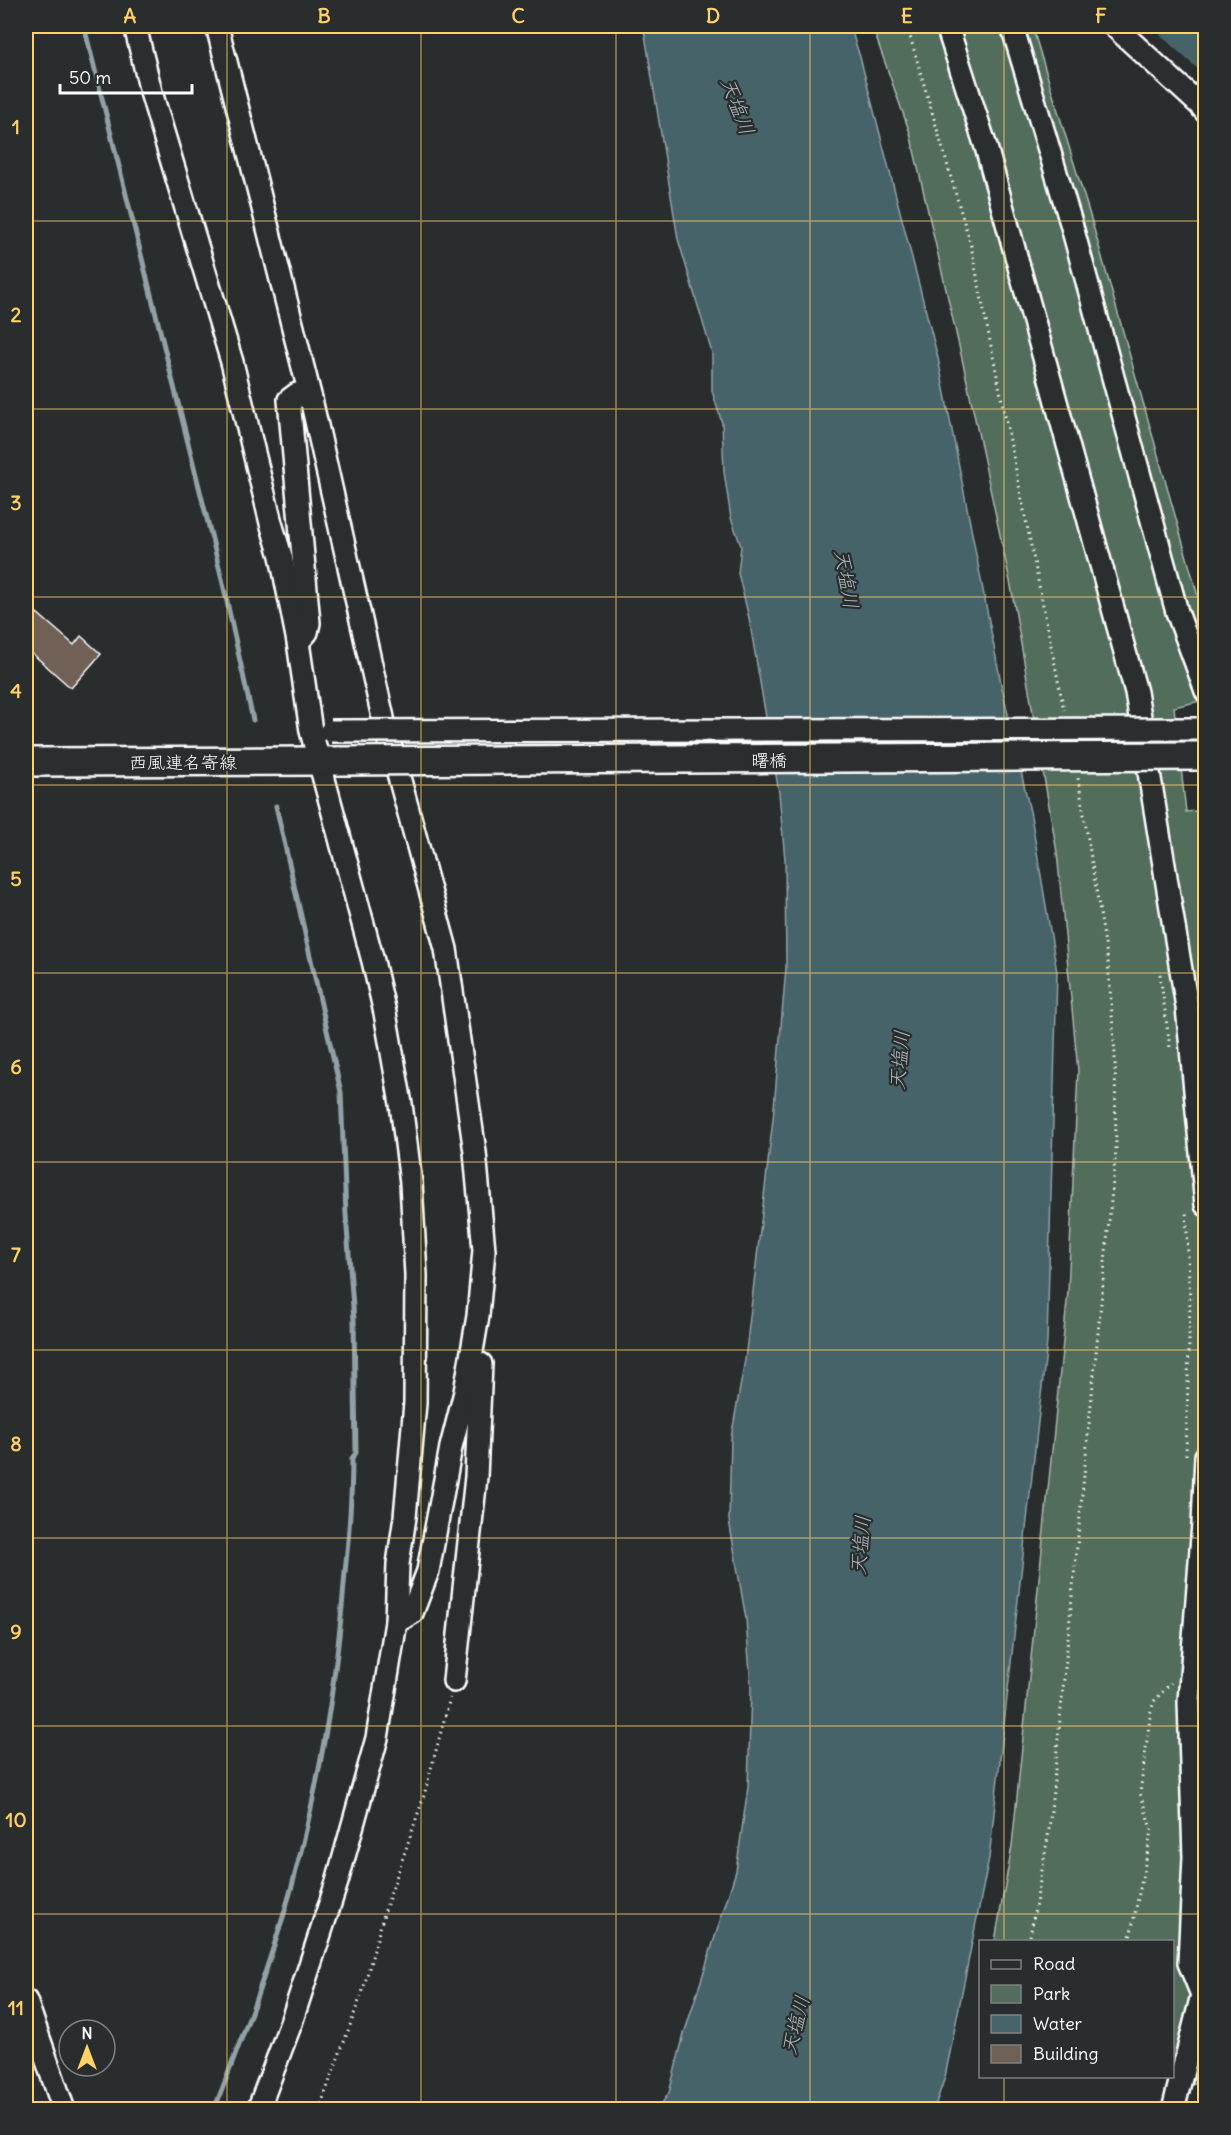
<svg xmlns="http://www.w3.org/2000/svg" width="1231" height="2135" viewBox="0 0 1231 2135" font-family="Delius,'Klee One',sans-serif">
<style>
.green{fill:#526d5d;stroke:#a8b6ae;stroke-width:1.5}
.water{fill:#47646b;stroke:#91a2a6;stroke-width:1.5}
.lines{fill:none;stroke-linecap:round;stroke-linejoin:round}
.stream{stroke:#91a2a6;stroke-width:5}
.river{stroke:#47646b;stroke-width:32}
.building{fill:#6f6156;stroke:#fff;stroke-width:1.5}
.minor-casing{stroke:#fff;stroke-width:26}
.major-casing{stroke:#fff;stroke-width:32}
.path{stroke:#fff;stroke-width:3;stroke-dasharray:1.5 4.5;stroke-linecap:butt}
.minor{stroke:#2a2d2e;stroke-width:21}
.major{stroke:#2a2d2e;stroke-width:27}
.minor-bridge-casing{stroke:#fff;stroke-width:26;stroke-linecap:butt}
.major-bridge-casing{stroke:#fff;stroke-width:32;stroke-linecap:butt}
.minor-bridge{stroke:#2a2d2e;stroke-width:21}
.major-bridge{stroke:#2a2d2e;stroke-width:27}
.grid{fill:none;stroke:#ffd166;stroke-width:1.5;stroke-opacity:0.55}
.labels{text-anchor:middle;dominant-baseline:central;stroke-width:4.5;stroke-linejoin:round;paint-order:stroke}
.street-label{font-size:18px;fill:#fff;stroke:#2a2d2e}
.water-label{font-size:20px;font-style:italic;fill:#acb9bc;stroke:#2a2d2e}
.neatline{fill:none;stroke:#ffd166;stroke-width:2}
.grid-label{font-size:20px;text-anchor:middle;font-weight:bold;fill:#ffd166}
</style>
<rect width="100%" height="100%" fill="#2a2d2e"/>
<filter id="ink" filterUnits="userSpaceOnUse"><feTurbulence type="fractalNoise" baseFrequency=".0167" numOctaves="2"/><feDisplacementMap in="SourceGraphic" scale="12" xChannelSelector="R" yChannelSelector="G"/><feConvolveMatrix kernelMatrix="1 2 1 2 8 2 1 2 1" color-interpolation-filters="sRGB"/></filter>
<g filter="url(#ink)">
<polygon class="green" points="872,26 1032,26 1092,222 1205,621 1205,700 1174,707 1186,812 1206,810 1205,2085 1160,2077 1172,2076 1172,1942 995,1941 1012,1846 1068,1292 1078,1071 1057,852 1011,586 965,372 910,133"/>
<polygon class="water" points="642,26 850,26 860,57 938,358 1001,683 1031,816 1057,972 1047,1342 989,1858 945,2077 934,2109 658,2109 669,2093 684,2034 736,1871 748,1787 751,1688 746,1619 729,1520 731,1438 745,1360 773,1119 786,968 785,860 779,793 749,618 738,573 741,546 731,518 724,472 722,423 712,391 712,353 678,239 645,35"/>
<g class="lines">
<g class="stream">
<polyline points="84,26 222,579 253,720"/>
<path d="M214,2110C243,2036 271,1962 292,1886C320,1783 337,1678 345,1572C349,1534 352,1496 352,1458L356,1453L354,1320L346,1215L341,1092L276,806"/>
</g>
<polyline class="river" points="1174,26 1206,55"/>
</g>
<polygon class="building" points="37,613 74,645 81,636 101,654 71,688 26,648 26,626"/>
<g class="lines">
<defs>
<g id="minor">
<polyline points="135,26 151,92 232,362 271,523 281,556 298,642 311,731 373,961 385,1013 401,1104 411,1183 416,1275 415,1403 405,1517 398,1564 396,1622 377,1738 337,1882 291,2023 258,2110"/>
<polyline points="217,26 311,399"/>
<polyline points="947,26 986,147 1136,692 1187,1007 1206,1205"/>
<polyline points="1012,26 1071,223 1177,612 1206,691"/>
<polyline points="1114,26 1200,105 1206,112"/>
<polyline points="298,642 307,632 309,623 289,400 297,394 311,399 384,722 446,949 475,1152 484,1250 478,1316 465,1392 451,1447 428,1571 412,1613 396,1622"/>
<polyline points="454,1681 476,1477 481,1364"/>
<polyline points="1203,1997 1189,1963 1194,1857 1189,1701 1203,1524 1206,1456"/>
<polyline points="26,2001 64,2110"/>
<polyline points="1173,2110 1205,1983"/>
</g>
<polyline id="major" points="26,762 340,761"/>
</defs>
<use href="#minor" class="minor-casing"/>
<use href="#major" class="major-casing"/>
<g class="path">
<polyline points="907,26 971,246 1064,710"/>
<polyline points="1160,974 1170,1048"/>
<polyline points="1186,1455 1190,1303 1186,1210"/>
<polyline points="1029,1942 1049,1831 1116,1150 1115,1054 1108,962 1078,778"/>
<polyline points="1129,1942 1149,1845 1151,1829 1140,1793 1151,1710 1155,1700 1171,1683"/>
<polyline points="319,2110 363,1990 385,1910 423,1799 450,1698"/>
</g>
<use href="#minor" class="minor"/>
<use href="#major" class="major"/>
<defs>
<polyline id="minor-bridge" points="331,731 1197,729"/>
<polyline id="major-bridge" points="340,761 1198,756"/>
</defs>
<use href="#minor-bridge" class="minor-bridge-casing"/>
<use href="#major-bridge" class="major-bridge-casing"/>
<use href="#minor-bridge" class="minor-bridge"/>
<use href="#major-bridge" class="major-bridge"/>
</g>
</g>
<path class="grid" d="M227,26V2110M421,26V2110M616,26V2110M810,26V2110M1004,26V1942M26,221H1206M26,409H1206M26,597H1206M26,785H1206M26,973H1206M26,1162H1206M26,1350H1206M26,1538H1206M26,1726H1206M26,1914H1206M1004,2076V2110"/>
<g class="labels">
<g class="street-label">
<text x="769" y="760">曙橋</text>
<text x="183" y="762">西風連名寄線</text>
</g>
<g class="water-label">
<text transform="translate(738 106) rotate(69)">天塩川</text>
<text transform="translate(847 579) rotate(80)">天塩川</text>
<text transform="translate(899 1060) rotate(-85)">天塩川</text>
<text transform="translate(860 1545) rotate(-85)">天塩川</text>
<text transform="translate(795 2025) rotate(-76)">天塩川</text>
</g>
</g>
<rect width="1231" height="2135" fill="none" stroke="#2a2d2e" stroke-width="66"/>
<rect x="979" y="1940" width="195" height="138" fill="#2a2d2e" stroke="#7f8182" stroke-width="1.5"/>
<rect x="991" y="1960" width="30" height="9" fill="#2a2d2e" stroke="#7f8182" stroke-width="1.5"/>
<text x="1033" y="1970" font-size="18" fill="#ffffff">Road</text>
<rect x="991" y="1985" width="30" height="18" fill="#526d5d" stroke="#7f8182" stroke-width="1.5"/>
<text x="1033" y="2000" font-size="18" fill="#ffffff">Park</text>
<rect x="991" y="2015" width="30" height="18" fill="#47646b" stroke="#7f8182" stroke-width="1.5"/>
<text x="1033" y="2030" font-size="18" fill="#ffffff">Water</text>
<rect x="991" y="2045" width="30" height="18" fill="#6f6156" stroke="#7f8182" stroke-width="1.5"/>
<text x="1033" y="2060" font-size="18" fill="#ffffff">Building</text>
<g transform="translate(87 2048)"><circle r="28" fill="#2a2d2e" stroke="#7f8182" stroke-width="1.5"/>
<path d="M0-4.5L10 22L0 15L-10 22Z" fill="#ffd166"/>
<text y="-9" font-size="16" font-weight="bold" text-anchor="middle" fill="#ffffff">N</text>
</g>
<path d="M60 84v9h132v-9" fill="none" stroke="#ffffff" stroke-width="3"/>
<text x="69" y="84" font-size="18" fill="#ffffff" stroke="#2a2d2e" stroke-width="4.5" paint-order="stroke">50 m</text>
<rect x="33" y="33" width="1165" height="2069" class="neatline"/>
<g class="grid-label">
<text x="130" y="23">A</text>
<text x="324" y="23">B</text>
<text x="518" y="23">C</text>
<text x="713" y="23">D</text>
<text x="907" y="23">E</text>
<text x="1101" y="23">F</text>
<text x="16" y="134">1</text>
<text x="16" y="322">2</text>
<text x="16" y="510">3</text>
<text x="16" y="698">4</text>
<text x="16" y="886">5</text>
<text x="16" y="1074">6</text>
<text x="16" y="1262">7</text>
<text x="16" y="1451">8</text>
<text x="16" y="1639">9</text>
<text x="16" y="1827">10</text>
<text x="16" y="2015">11</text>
</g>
</svg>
